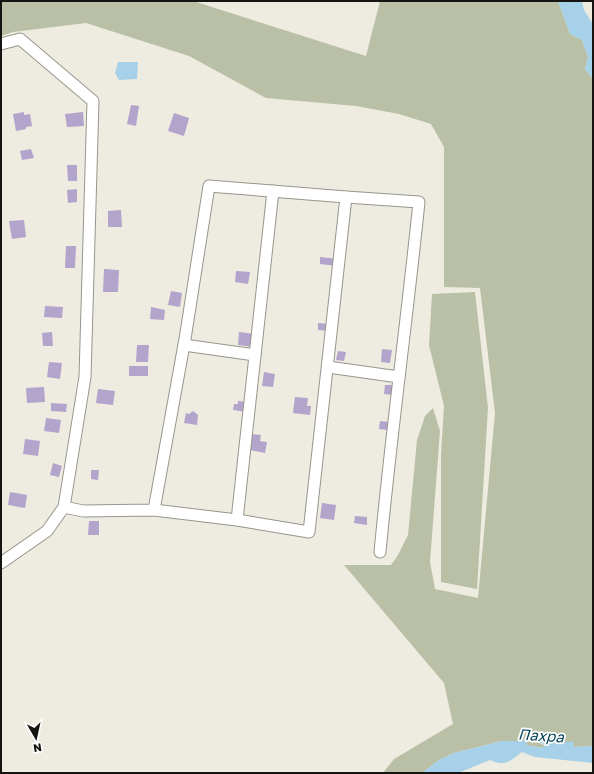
<svg xmlns="http://www.w3.org/2000/svg" width="594" height="774" viewBox="0 0 594 774" font-family="'Golos Text',sans-serif">
<style>
.green{fill:#b9c0a6}
.water{fill:#a6d1e8}
.building{fill:#b2a4cb}
.lines{fill:none;stroke-linecap:round;stroke-linejoin:round}
.minor-casing{stroke:#98958c;stroke-width:13}
.minor{stroke:#fff;stroke-width:11}
.labels{text-anchor:middle;dominant-baseline:central;stroke-width:3.5;stroke-linejoin:round;paint-order:stroke}
.water-label{font-size:15px;font-style:italic;fill:#023f57;stroke:#fff}
</style>
<rect width="100%" height="100%" fill="#eeebe1"/>
<g class="green">
<polygon points="1,1 193,1 366,56 380,1 558,1 570,34 582,40 588,57 585,69 593,79 593,746 573,747 573,742 560,742 542,739 535,741 544,745 544,748 525,745 528,741 502,741 454,753 439,760 422,773 383,773 394,759 453,724 444,683 344,565 391,565 398,555 408,535 417,440 425,416 433,408 440,431 430,562 435,589 478,598 495,413 480,288 444,287 444,147 431,124 399,114 356,106 266,98 189,56 86,23 13,32 1,36"/>
<polygon points="475,292 488,408 477,589 441,582 441,455 444,406 429,345 432,294"/>
</g>
<g class="water">
<polygon points="558,1 582,1 584,10 593,24 593,79 585,69 588,57 582,40 570,34"/>
<polygon points="118,62 138,62 137,79 119,80 115,73"/>
<path d="M542,739L560,742H574L573,747L593,746V763L535,757L522,752C510,761 505,767 490,760L458,773H422L439,760L454,753L502,741H528L526,745L543,748L544,744L534,741Z"/>
</g>
<g class="building">
<polygon points="131,105 139,106 136,126 127,124"/>
<polygon points="24,112 24,115 30,114 32,126 26,127 26,129 16,131 13,114"/>
<polygon points="83,112 84,126 67,127 65,114"/>
<polygon points="174,113 189,118 184,136 168,131"/>
<polygon points="31,149 34,158 22,160 20,151"/>
<polygon points="67,165 77,165 77,181 68,181"/>
<polygon points="77,189 77,202 68,203 67,190"/>
<polygon points="121,210 122,227 108,227 108,211"/>
<polygon points="24,220 26,237 12,239 9,221"/>
<polygon points="66,246 76,246 75,268 65,268"/>
<polygon points="320,257 338,259 337,266 320,264"/>
<polygon points="104,269 119,270 118,292 103,292"/>
<polygon points="236,271 250,272 248,284 235,282"/>
<polygon points="171,291 182,293 180,307 168,305"/>
<polygon points="45,306 63,307 62,318 44,317"/>
<polygon points="151,307 165,310 164,320 150,319"/>
<polygon points="318,323 329,324 328,331 318,330"/>
<polygon points="52,332 53,346 43,346 42,333"/>
<polygon points="239,332 255,334 253,347 238,345"/>
<polygon points="137,345 149,345 148,362 136,362"/>
<polygon points="382,349 392,350 390,363 381,362"/>
<polygon points="338,351 346,352 344,361 336,360"/>
<polygon points="49,362 62,363 60,379 47,377"/>
<rect x="129" y="366" width="19" height="10"/>
<polygon points="264,372 275,374 273,387 262,386"/>
<polygon points="385,385 395,385 394,395 384,394"/>
<polygon points="44,387 45,402 27,403 26,388"/>
<polygon points="98,389 115,391 113,405 96,403"/>
<polygon points="295,397 308,398 307,406 311,406 310,415 293,413"/>
<polygon points="238,401 247,402 246,412 233,410 234,404 238,404"/>
<polygon points="51,403 67,404 66,412 51,411"/>
<polygon points="193,411 198,415 197,425 184,423 186,413 189,414"/>
<polygon points="46,418 61,420 59,433 44,431"/>
<polygon points="380,421 389,422 388,430 379,429"/>
<polygon points="252,434 261,435 260,441 267,442 265,453 250,450"/>
<polygon points="25,439 40,441 38,456 23,454"/>
<polygon points="53,463 62,466 59,477 50,475"/>
<polygon points="91,470 99,470 98,480 91,479"/>
<polygon points="10,492 27,495 25,508 8,505"/>
<polygon points="322,503 336,505 334,520 320,518"/>
<polygon points="355,516 367,517 367,525 354,523"/>
<polygon points="89,521 99,521 99,535 88,535"/>
</g>
<g class="lines">
<defs>
<g id="minor">
<polyline points="1,44 20,39 93,101 85,377 64,507 47,531 1,563"/>
<path d="M346,197L419,202C407,319 391,435 380,552"/>
<polyline points="184,345 255,355"/>
<polyline points="328,367 399,377"/>
<polyline points="64,507 83,511 154,510 185,339 209,186 346,197 309,532 237,520 154,510"/>
<polyline points="237,520 273,191"/>
</g>
</defs>
<use href="#minor" class="minor-casing"/>
<use href="#minor" class="minor"/>
</g>
<g class="labels">
<g class="water-label">
<text transform="translate(541 735) rotate(4)">Пахра</text>
</g>
</g>
<rect width="594" height="774" fill="none" stroke="#151410" stroke-width="4"/>
<g transform="translate(36 738) rotate(171)" stroke="#ffffff" stroke-width="3" paint-order="stroke">
<path d="M0-3L7 15L0 10L-7 15Z" fill="#151410"/>
<text y="-6" font-size="11" font-weight="bold" text-anchor="middle" fill="#151410">N</text>
</g>
</svg>
